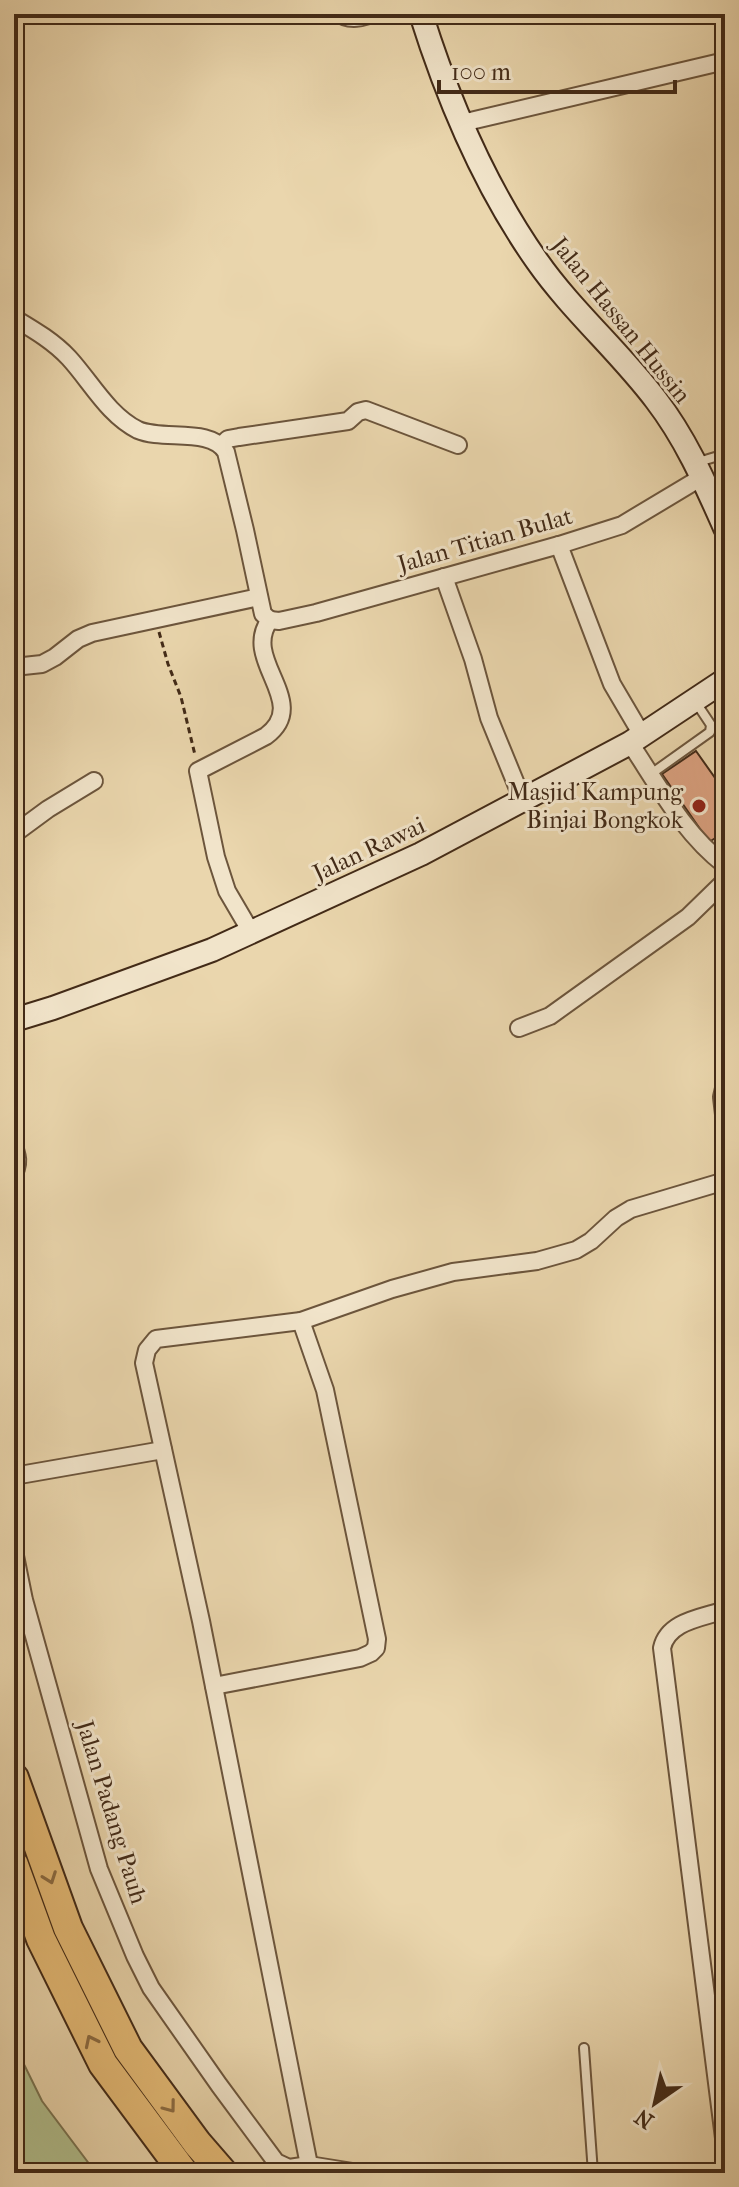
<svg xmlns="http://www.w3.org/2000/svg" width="739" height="2187" viewBox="0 0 739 2187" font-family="'IM FELL French Canon',serif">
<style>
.green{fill:#b1bf8e;stroke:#7a7452;stroke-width:2}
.building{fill:#dba180;stroke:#422a17;stroke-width:2}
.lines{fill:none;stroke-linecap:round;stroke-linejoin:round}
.lane-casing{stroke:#6c553c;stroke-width:12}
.street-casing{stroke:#6c553c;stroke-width:20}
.secondary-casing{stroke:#422a17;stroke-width:26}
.highway-casing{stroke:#422a17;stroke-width:32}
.path{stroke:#422a17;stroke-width:3;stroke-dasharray:6 4;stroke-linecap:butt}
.lane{stroke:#f1e4ca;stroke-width:8}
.street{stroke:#f1e4ca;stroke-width:16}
.secondary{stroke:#f1e4ca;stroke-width:22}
.highway{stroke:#e5bb76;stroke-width:28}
.oneway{stroke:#8b6b42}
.poi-dot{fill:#8f2418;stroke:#f1e4ca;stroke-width:3}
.labels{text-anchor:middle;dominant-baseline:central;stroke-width:6;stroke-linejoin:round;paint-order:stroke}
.street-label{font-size:24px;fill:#422a17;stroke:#f1e4ca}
.poi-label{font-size:24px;fill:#422a17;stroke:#f1e4ca;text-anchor:end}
</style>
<rect width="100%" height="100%" fill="#ead6ad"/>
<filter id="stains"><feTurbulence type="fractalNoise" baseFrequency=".0025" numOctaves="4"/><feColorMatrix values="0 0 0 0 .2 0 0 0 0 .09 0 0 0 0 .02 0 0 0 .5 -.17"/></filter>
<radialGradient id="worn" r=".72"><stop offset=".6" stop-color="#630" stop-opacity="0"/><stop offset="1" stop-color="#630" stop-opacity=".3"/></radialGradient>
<polygon class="green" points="14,2044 42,2101 96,2173 14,2173"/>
<g class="building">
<polygon points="725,722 725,738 717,727"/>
<polygon points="696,751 725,792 725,832 709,842 662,774"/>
</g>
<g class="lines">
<defs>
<g id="lane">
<path d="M332,14C349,27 364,22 382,14"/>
<polyline points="695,463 725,454"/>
<polyline points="651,774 710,732 711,725 695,701"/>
<path d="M14,1135C21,1153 26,1164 14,1181"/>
<polyline points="584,2048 593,2173"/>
</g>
<g id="street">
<polyline points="462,123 725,61"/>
<path d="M14,318C34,330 53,341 69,358C91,382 108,415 138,430C163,441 211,427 226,452L245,530L263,614L270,620"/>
<polyline points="222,445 228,439 239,437 348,421 358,412 366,410 458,445"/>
<polyline points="559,545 612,684 642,735"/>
<polyline points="444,577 473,659 489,718 523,801"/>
<polyline points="270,620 279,621 316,613 559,545 622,525 702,477"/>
<polyline points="14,667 42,664 55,657 78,639 92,633 259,597"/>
<path d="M630,743C658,785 684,834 725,865"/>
<polyline points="14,834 48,809 94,781"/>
<path d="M251,932L227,891L216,857L198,771L266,736C312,702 240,660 270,620"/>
<polyline points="519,1028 550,1016 688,917 725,881"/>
<polyline points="725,1084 722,1097 725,1123"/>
<polyline points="14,1476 163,1450"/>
<polyline points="14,1551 24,1600 99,1869 135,1956 151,1988 219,2085 276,2162 289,2168 309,2165 359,2173"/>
<path d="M725,1610C702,1618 668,1621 662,1648L725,2146"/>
<polyline points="214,1686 360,1658 371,1653 376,1648 377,1639 325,1390 301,1321"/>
<polyline points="309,2165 201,1621 144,1363 147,1350 156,1339 301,1321 392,1289 453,1272 537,1261 576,1250 591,1241 616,1218 631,1209 725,1181"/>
</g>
<g id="secondary">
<path d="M421,14C448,100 485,187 537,261C572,311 619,351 656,400C686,439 705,483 725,528"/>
<polyline points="14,1020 53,1008 212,950 421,854 630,743 725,680"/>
</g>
<g id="highway">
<polyline points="14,1778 68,1928 128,2049 197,2143 223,2173"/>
<polyline points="14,1865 41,1939 103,2064 184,2173"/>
</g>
</defs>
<use href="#lane" class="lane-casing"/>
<use href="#street" class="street-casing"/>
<use href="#secondary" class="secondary-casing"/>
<use href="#highway" class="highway-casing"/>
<polyline class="path" points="159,632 168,664 181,697 195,755"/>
<use href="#lane" class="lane"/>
<use href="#street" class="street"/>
<use href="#secondary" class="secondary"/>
<use href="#highway" class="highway"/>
</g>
<defs><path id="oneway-chevron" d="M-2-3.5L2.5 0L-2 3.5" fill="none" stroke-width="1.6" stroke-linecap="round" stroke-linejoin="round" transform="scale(2)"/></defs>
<g class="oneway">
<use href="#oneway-chevron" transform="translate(50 1878) rotate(70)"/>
<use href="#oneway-chevron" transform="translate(91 2041) rotate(-116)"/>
<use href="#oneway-chevron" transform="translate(170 2107) rotate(53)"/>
</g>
<circle class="poi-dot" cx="699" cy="806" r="8"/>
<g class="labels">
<g class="street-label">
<text transform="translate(621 320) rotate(51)">Jalan Hassan Hussin</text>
<text transform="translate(485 540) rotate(-16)">Jalan Titian Bulat</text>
<text transform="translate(369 849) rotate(-25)">Jalan Rawai</text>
<text transform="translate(112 1812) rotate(73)">Jalan Padang Pauh</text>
</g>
<g class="poi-label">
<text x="683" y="792">Masjid Kampung<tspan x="683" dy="28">Binjai Bongkok</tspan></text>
</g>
</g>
<rect width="739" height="2187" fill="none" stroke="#ead6ad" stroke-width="48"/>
<rect x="16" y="16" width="707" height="2155" fill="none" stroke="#422a17" stroke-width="4"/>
<rect x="24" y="24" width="691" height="2139" fill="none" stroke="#422a17" stroke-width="2"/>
<g transform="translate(655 2103) rotate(214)" stroke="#f1e4ca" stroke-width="6" paint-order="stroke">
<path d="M0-6L14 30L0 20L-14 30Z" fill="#422a17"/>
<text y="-12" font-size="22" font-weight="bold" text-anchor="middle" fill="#422a17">N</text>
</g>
<path d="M439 80v12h236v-12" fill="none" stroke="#422a17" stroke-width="4"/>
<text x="451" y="80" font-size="24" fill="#422a17" stroke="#f1e4ca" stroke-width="6" paint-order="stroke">100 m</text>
<rect width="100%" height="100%" filter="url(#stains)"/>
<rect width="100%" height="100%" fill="url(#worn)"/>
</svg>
